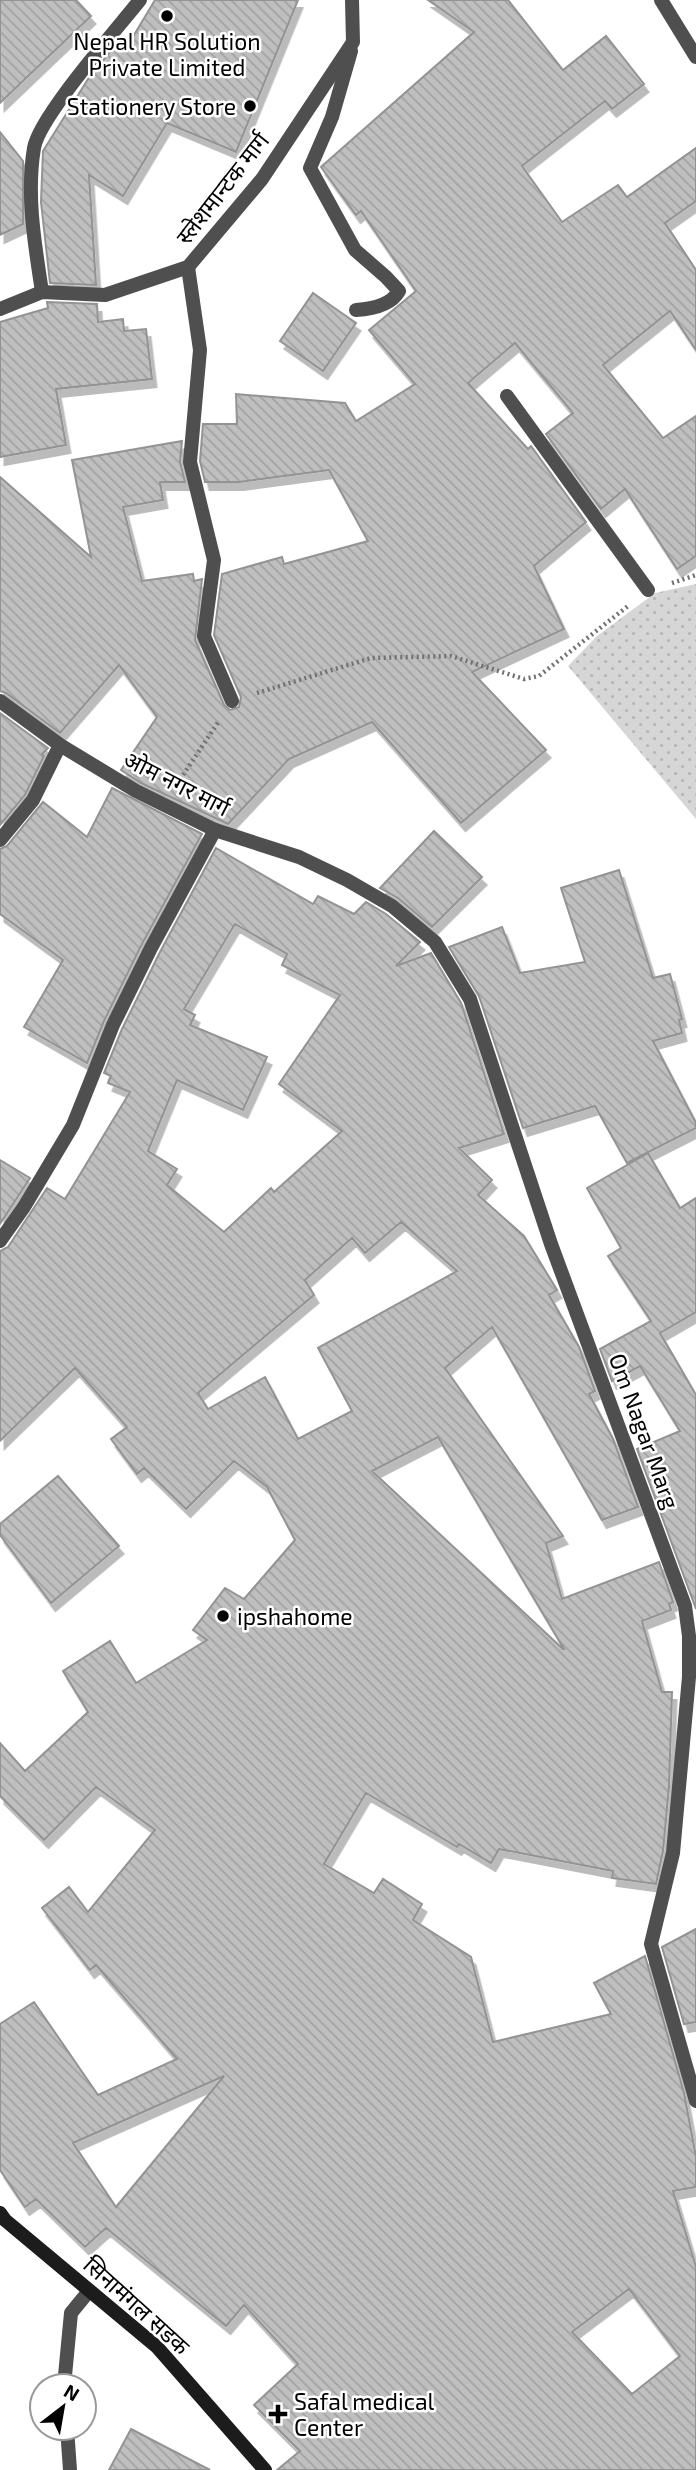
<svg xmlns="http://www.w3.org/2000/svg" width="696" height="2470" viewBox="0 0 696 2470" font-family="'Exo 2','Noto Sans Devanagari',sans-serif">
<style>
.grass{fill:url(#grass-dots)}
.building{fill:url(#building-back-hatch);stroke:#939393;stroke-width:2;fill-rule:evenodd;filter:url(#shadow)}
.lines{fill:none;stroke-linecap:round;stroke-linejoin:round}
.path{stroke:#717171;stroke-width:4.5;stroke-dasharray:2 3.5;stroke-linecap:butt}
.minor{stroke:#4f4f4f;stroke-width:14}
.secondary{stroke:#1c1c1c;stroke-width:14}
.poi-dot{fill:#000;stroke:#fff;stroke-width:2.5}
.labels{text-anchor:middle;dominant-baseline:central;stroke-width:5;stroke-linejoin:round;paint-order:stroke}
.poi-label{font-size:23px;fill:#000;stroke:#fff;text-anchor:start}
.street-label{font-size:23px;fill:#000;stroke:#fff}
</style>
<defs>
<pattern id="grass-dots" width="8" height="8" patternUnits="userSpaceOnUse" patternTransform="scale(1.75)"><rect width="8" height="8" fill="#d6d6d6"/><path d="M2 2h.1M6 6h.1" fill="none" stroke="#b6b6b6" stroke-width="1.8" stroke-linecap="round"/></pattern>
<pattern id="building-back-hatch" width="6" height="6" patternUnits="userSpaceOnUse" patternTransform="scale(1.75)"><rect width="6" height="6" fill="#bfbfbf"/><path d="M-1 5l2 2M0 0l6 6M5-1l2 2" fill="none" stroke="#a2a2a2"/></pattern>
<filter id="shadow"><feDropShadow dx="4.5" dy="8" stdDeviation="0" flood-color="#0004"/></filter>
</defs>
<rect width="100%" height="100%" fill="#fff"/>
<polygon class="grass" points="696,584 696,819 568,666 597,636 655,593"/>
<g class="building">
<polygon points="0,0 76,0 91,16 0,103"/>
<polygon points="155,0 298,0 236,152 167,123 123,196 89,175 96,285 50,283 41,202 43,151 88,79 118,42 125,50"/>
<polygon points="428,0 508,0 563,70 606,36 644,84 612,109 605,101 522,166 562,222 618,185 627,197 696,148 696,201 665,223 696,270 696,350 670,311 603,365 663,438 696,416 696,556 677,569 625,489 601,509 546,434 573,413 515,343 468,383 528,449 531,446 586,522 534,566 564,629 472,672 546,750 461,823 372,722 289,759 228,824 141,783 121,770 157,717 119,665 60,733 6,693 0,691 0,477 91,557 72,460 182,441 180,462 185,482 160,482 163,500 123,507 142,581 193,574 194,581 202,579 195,640 224,705 230,710 239,707 241,697 214,635 222,574 282,557 284,564 368,541 329,470 239,482 205,482 200,461 203,424 237,424 236,394 345,403 356,421 415,384 369,330 416,291 361,211 356,215 321,167 474,32"/>
<polygon points="0,132 23,161 23,224 0,235"/>
<polygon points="313,293 356,323 323,371 280,341"/>
<polygon points="47,302 97,304 98,322 123,319 124,331 146,329 152,379 56,389 66,445 0,457 0,322 48,308"/>
<polygon points="0,713 48,748 42,754 44,756 25,795 0,825"/>
<polygon points="112,788 202,834 142,944 104,1021 87,1063 24,1027 63,960 0,914 0,849 7,846 43,802 87,837"/>
<polygon points="434,831 482,877 432,927 398,898 380,888"/>
<path d="M216,848L313,904L318,896L354,914L366,902L386,914L420,942L396,966L431,953L461,1003L504,1134L459,1148L492,1180L478,1195L524,1236L557,1290L549,1295L579,1347L595,1391L589,1394L613,1439L638,1507L602,1520L492,1327L445,1368L563,1536L546,1543L562,1599L659,1562L673,1602L669,1604L671,1610L642,1621L662,1692H672L669,1786L663,1851L656,1884L612,1878L613,1871L499,1849L491,1863L459,1844L457,1847L366,1793L324,1864L374,1893L383,1879L422,1904L413,1920L471,1957L493,2042L611,2014L594,1983L645,1956L684,2093L696,2157V2187L673,2191L696,2267V2470H277L300,2451L254,2405L298,2364L244,2305L226,2326L106,2228L85,2247L36,2199L25,2207L0,2170V2024L34,2002L98,2095L177,2059L96,1965L90,1970L42,1908L69,1887L88,1912L155,1830L96,1787L44,1840L0,1796V1743L25,1771L88,1712L63,1671L110,1641L136,1683L207,1640L193,1630L225,1588L244,1599L295,1540L267,1487L234,1461L186,1509L144,1468L137,1474L111,1439L127,1427L75,1368L0,1441V1251L8,1247L47,1188L65,1199L130,1092L108,1083L111,1076L104,1073L122,1029L160,952ZM235,924L287,954L282,965L340,995L279,1084L342,1131L274,1192L271,1188L224,1232L167,1185L177,1169L148,1151L177,1080L243,1110L267,1057L190,1025L195,1015L184,1009ZM401,1222L457,1271L318,1348L352,1411L298,1439L265,1377L208,1409L198,1393L314,1295L305,1280L352,1238L365,1253ZM438,1437L564,1649H563L372,1471ZM224,2076L116,2207L73,2143ZM629,2289L680,2356L632,2394L572,2332Z"/>
<polygon points="619,870 653,978 670,974 682,1019 679,1020 682,1033 653,1041 696,1123 696,1128 627,1163 595,1106 523,1128 479,996 449,947 502,927 520,973 585,962 561,888"/>
<polygon points="648,1153 680,1208 696,1198 696,1312 660,1333 696,1395 696,1609 637,1449 680,1431 640,1366 612,1381 600,1349 651,1321 608,1256 621,1248 587,1188"/>
<polygon points="0,1160 30,1178 0,1224"/>
<polygon points="58,1476 119,1546 51,1603 0,1535 0,1524"/>
<polygon points="696,1929 696,2022 684,2024 662,1947"/>
<polygon points="131,2429 210,2470 109,2470"/>
</g>
<g class="lines">
<g class="path">
<polyline points="672,583 696,575"/>
<polyline points="257,693 371,658 451,656 524,679 539,676 628,606"/>
<polyline points="177,784 219,721"/>
</g>
<g class="minor">
<polyline points="661,0 696,57"/>
<path d="M351,51L332,117L310,168L355,250L386,277L399,291C391,305 373,309 356,310"/>
<polyline points="188,267 200,350 190,462 214,560 204,636 232,701"/>
<path d="M42,292C35,245 26,196 34,148C39,117 117,29 140,0"/>
<polyline points="0,309 42,292 105,295 188,267 262,179 353,42 352,0"/>
<polyline points="507,396 648,590"/>
<polyline points="0,701 60,745 136,791 215,830 299,857 347,880 392,906 435,942 470,999 551,1244 685,1606 689,1636 689,1677 673,1853 651,1944 696,2101"/>
<polyline points="0,840 33,800 60,745"/>
<polyline points="0,1241 24,1207 73,1125 113,1025 151,948 215,830"/>
<polyline points="64,2386 71,2313 89,2291"/>
<polyline points="67,2428 70,2470"/>
</g>
<polyline class="secondary" points="0,2213 5,2220 157,2347 265,2470"/>
</g>
<g class="poi-dot">
<circle cx="167" cy="16" r="7"/>
<circle cx="250" cy="106" r="7"/>
<circle cx="223" cy="1616" r="7"/>
<path d="M274.5 2403.5h7v7h7v7h-7v7h-7v-7h-7v-7h7z"/>
</g>
<g class="labels">
<g class="poi-label">
<text x="167" y="41" text-anchor="middle">Nepal HR Solution<tspan x="167" dy="26">Private Limited</tspan></text>
<text x="236" y="106" text-anchor="end">Stationery Store</text>
<text x="237" y="1616">ipshahome</text>
<text x="294" y="2401">Safal medical<tspan x="294" dy="26">Center</tspan></text>
</g>
<g class="street-label">
<text transform="translate(222 188) rotate(-52)">स्लेशमान्टक मार्ग</text>
<text transform="translate(177 783) rotate(27)">ओम नगर मार्ग</text>
<text transform="translate(645 1431) rotate(70)">Om Nagar Marg</text>
<text transform="translate(137 2305) rotate(42)">सिनामंगल सडक</text>
</g>
</g>
<g transform="translate(63 2407) rotate(31)"><circle r="33" fill="#ffffff" stroke="#999999" stroke-width="2"/>
<path d="M0-5L12 26L0 18L-12 26Z" fill="#000000"/>
<text y="-10" font-size="19" font-weight="bold" text-anchor="middle" fill="#000000">N</text>
</g>
</svg>
